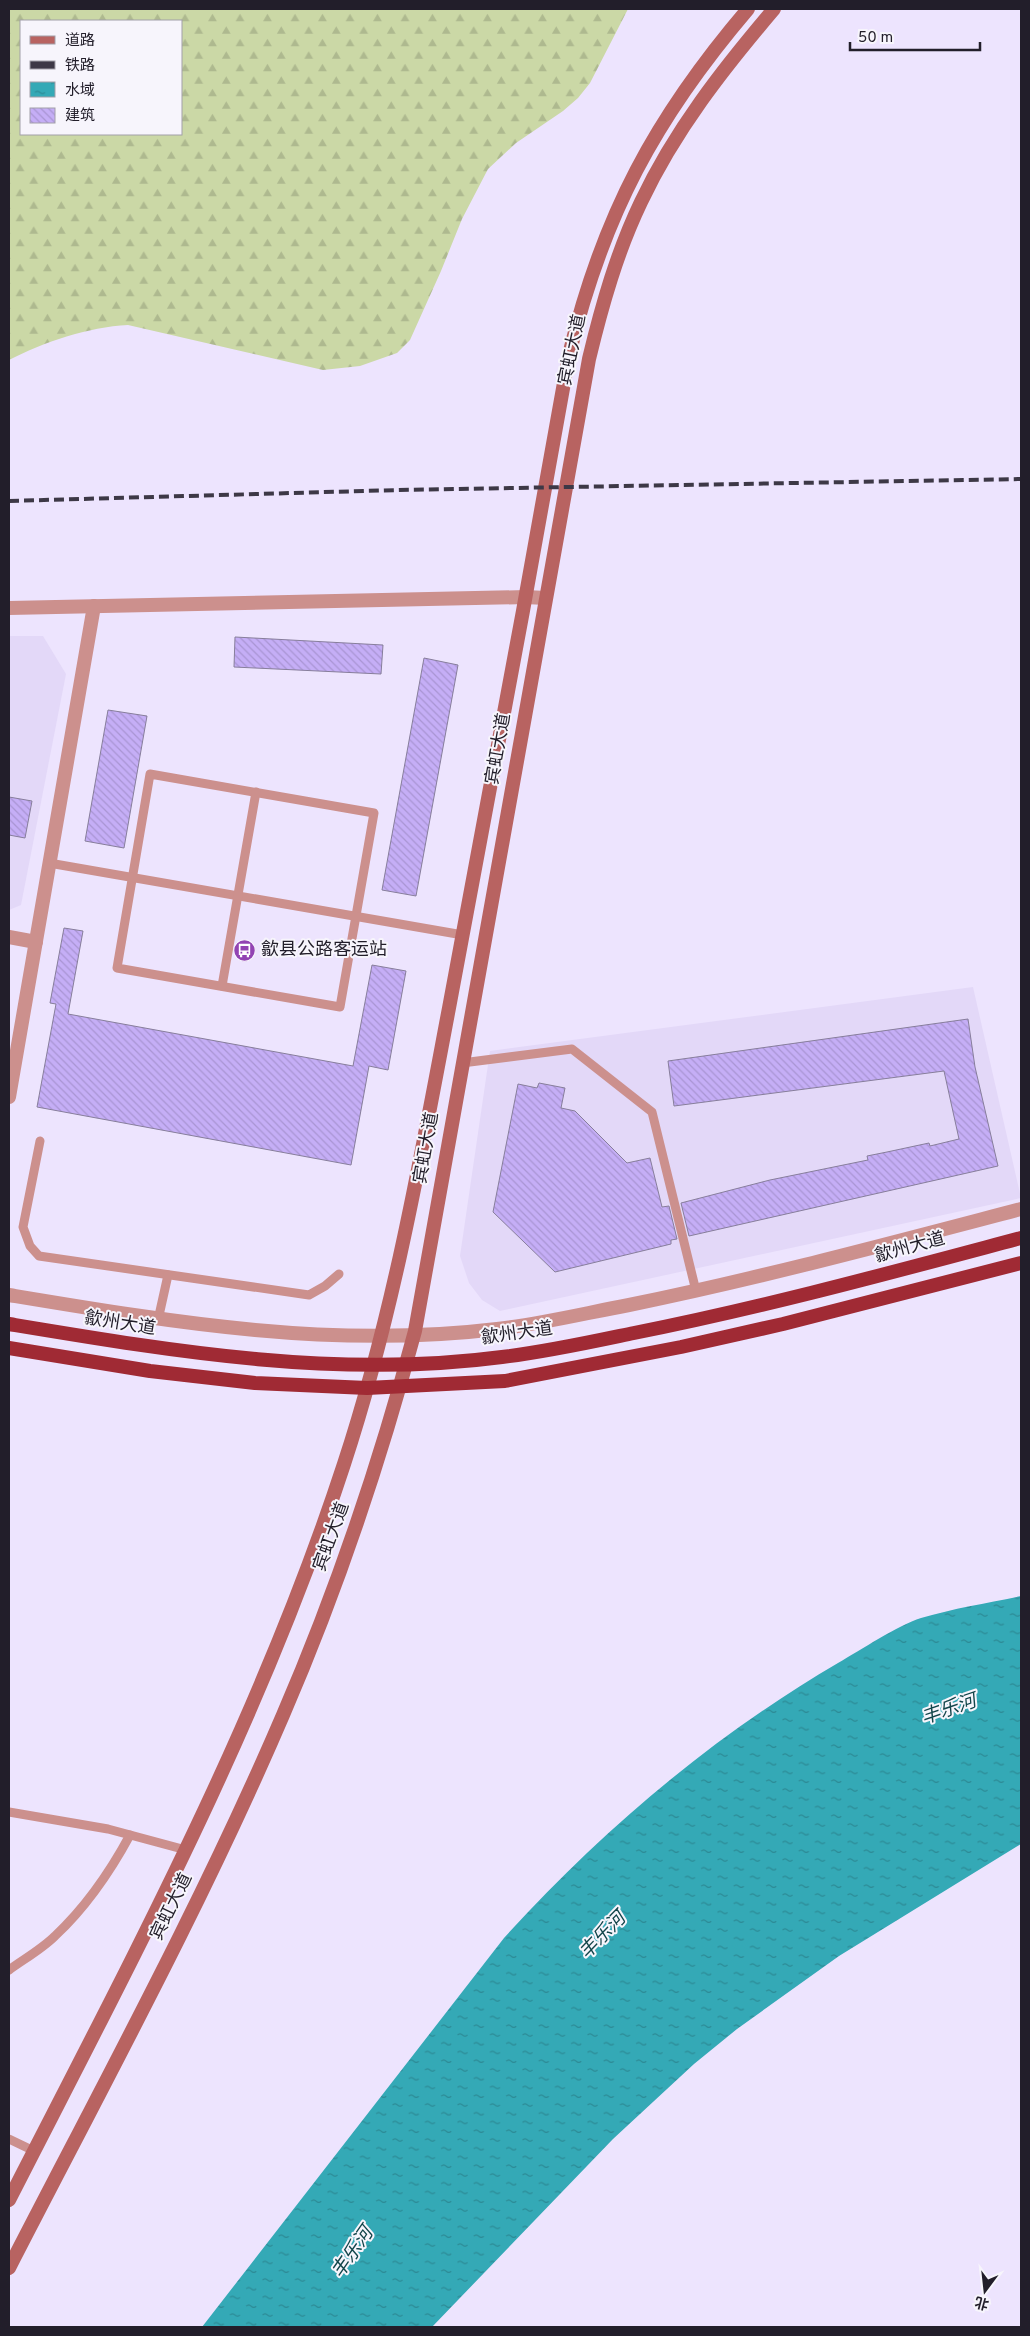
<svg xmlns="http://www.w3.org/2000/svg" width="1030" height="2336" viewBox="0 0 1030 2336" font-family="Overpass,'Noto Sans SC',sans-serif">
<style>
.built{fill:#e3d8f8}
.forest{fill:url(#forest-firs);fill-rule:evenodd}
.water{fill:url(#water-ripples)}
.building{fill:url(#building-back-hatch);stroke:#877e9b}
.lines{fill:none;stroke-linecap:round;stroke-linejoin:round}
.service{stroke:#cc908d;stroke-width:9}
.minor{stroke:#cc908d;stroke-width:14}
.tertiary{stroke:#cc908d;stroke-width:14}
.secondary{stroke:#b86361;stroke-width:14}
.trunk{stroke:#a02a34;stroke-width:14}
.rail{stroke:#3d3846;stroke-width:4;stroke-dasharray:10 5;stroke-linecap:butt}
.labels{text-anchor:middle;dominant-baseline:central;stroke-width:4;stroke-linejoin:round;paint-order:stroke}
.street-label{font-size:18px;fill:#221e2a;stroke:#f7f5fc}
.poi-label{font-size:18px;fill:#221e2a;stroke:#f7f5fc;text-anchor:start}
.water-label{font-size:19px;font-style:italic;fill:#12454a;stroke:#f7f5fc}
</style>
<defs>
<pattern id="forest-firs" width="22" height="20" patternUnits="userSpaceOnUse" patternTransform="scale(1.25)"><rect width="22" height="20" fill="#cbd8a6"/><path d="M5 1l3.5 6h-7zM16 11l3.5 6h-7z" fill="#aeb98f"/></pattern>
<pattern id="water-ripples" width="26" height="14" patternUnits="userSpaceOnUse" patternTransform="scale(1.25)"><rect width="26" height="14" fill="#34a9b6"/><path d="M2 4q2-2 4 0t4 0M15 11q2-2 4 0t4 0" fill="none" stroke="#2c8994"/></pattern>
<pattern id="building-back-hatch" width="6" height="6" patternUnits="userSpaceOnUse" patternTransform="scale(1.25)"><rect width="6" height="6" fill="#c5aef6"/><path d="M-1 5l2 2M0 0l6 6M5-1l2 2" fill="none" stroke="#a995d3"/></pattern>
</defs>
<rect width="100%" height="100%" fill="#ede4fe"/>
<g class="built">
<polygon points="9,636 43,636 66,674 21,905 9,910"/>
<polygon points="973,987 1021,1198 500,1311 482,1300 469,1283 460,1256 490,1051"/>
</g>
<path class="forest" d="M9,9H628L590,83L578,98L563,111L516,143L488,169L462,219L441,271L410,340L397,353L360,366L323,370L128,325C88,327 44,342 9,360ZM21,21H181V134H21Z"/>
<path class="water" d="M1021,1596V1844L839,1956L737,2029L694,2064L613,2139L432,2327H202L504,1938C602,1830 712,1737 838,1663C861,1650 898,1625 921,1618C954,1608 988,1603 1021,1596Z"/>
<g class="building">
<polygon points="235,637 383,645 381,674 234,667"/>
<polygon points="424,658 458,665 416,896 382,890"/>
<polygon points="108,710 147,716 124,848 85,841"/>
<polygon points="9,797 32,801 25,838 9,835"/>
<polygon points="64,928 83,931 68,1014 353,1066 372,965 406,971 388,1070 369,1066 351,1165 37,1107 56,1004 50,1003"/>
<polygon points="968,1019 975,1067 998,1166 689,1236 681,1203 770,1180 868,1160 867,1156 887,1152 929,1143 930,1146 959,1139 944,1071 674,1106 668,1061"/>
<polygon points="539,1083 565,1088 561,1108 575,1111 627,1163 650,1158 662,1207 669,1206 677,1239 671,1240 671,1244 555,1272 493,1212 518,1084 537,1088"/>
</g>
<g class="lines">
<g class="service">
<polygon points="150,774 374,813 340,1007 117,968"/>
<polyline points="49,863 463,935"/>
<polyline points="222,986 256,792"/>
<polyline points="462,1063 572,1049 652,1112 696,1291"/>
<polyline points="40,1141 23,1227 30,1246 39,1256 309,1295 325,1286 339,1274"/>
<polyline points="158,1320 168,1275"/>
<polyline points="9,1812 108,1829 186,1850"/>
<path d="M9,1970C24,1959 42,1949 55,1936C86,1907 110,1872 130,1835"/>
<polyline points="9,2139 34,2151"/>
</g>
<g class="minor">
<polyline points="9,937 36,942"/>
<polyline points="9,1097 94,606"/>
<path d="M9,1295C172,1322 331,1349 497,1329C541,1324 586,1313 629,1305C761,1278 891,1243 1021,1209"/>
</g>
<polyline class="tertiary" points="9,608 526,597 545,598"/>
<g class="secondary">
<path d="M9,2200C133,1957 259,1724 344,1464C393,1315 420,1161 449,1008C491,790 530,573 569,355C603,215 655,118 748,9"/>
<path d="M9,2268C103,2085 202,1904 283,1715C337,1590 380,1462 415,1331L589,359C602,305 617,252 641,202C675,130 723,69 774,9"/>
</g>
<g class="trunk">
<path d="M9,1324C172,1351 337,1379 502,1357C546,1352 591,1342 634,1333C765,1307 893,1272 1021,1238"/>
<polyline points="9,1348 150,1371 255,1383 367,1388 505,1381 681,1347 783,1324 1021,1263"/>
</g>
<polyline class="rail" points="9,501 399,490 1021,479"/>
</g>
<defs>
<symbol id="bus-disc" viewBox="-11 -11 22 22"><circle r="9.5" fill="#9243b3" stroke="#f7f5fc"/><path d="M-5-6H5V4H4V6H2V4H-2V6H-4V4H-5ZM-3.5-4V0h7V-4ZM-3.5 1.2v1.5H-2V1.2ZM2 1.2v1.5H3.5V1.2Z" fill="#fff"/></symbol>
</defs>
<g fill-rule="evenodd">
<use href="#bus-disc" x="232" y="938" width="25" height="25"/>
</g>
<g class="labels">
<g class="street-label">
<text transform="translate(573 350) rotate(-78)">宾虹大道</text>
<text transform="translate(499 749) rotate(-80)">宾虹大道</text>
<text transform="translate(427 1148) rotate(-80)">宾虹大道</text>
<text transform="translate(910 1248) rotate(-15)">歙州大道</text>
<text transform="translate(120 1324) rotate(9)">歙州大道</text>
<text transform="translate(517 1334) rotate(-8)">歙州大道</text>
<text transform="translate(332 1537) rotate(-70)">宾虹大道</text>
<text transform="translate(172 1907) rotate(-64)">宾虹大道</text>
</g>
<g class="poi-label">
<text x="261" y="950">歙县公路客运站</text>
</g>
<g class="water-label">
<text transform="translate(949 1710) rotate(-19)">丰乐河</text>
<text transform="translate(603 1936) rotate(-46)">丰乐河</text>
<text transform="translate(353 2253) rotate(-55)">丰乐河</text>
</g>
</g>
<rect width="1030" height="2336" fill="none" stroke="#221e2a" stroke-width="20"/>
<rect x="20" y="20" width="162" height="115" fill="#f7f5fc" stroke="#a29fa8"/>
<rect x="30" y="36" width="25" height="8" fill="#b86361" stroke="#a29fa8"/>
<text x="65" y="45" font-size="15" fill="#221e2a">道路</text>
<rect x="30" y="61" width="25" height="8" fill="#3d3846" stroke="#a29fa8"/>
<text x="65" y="70" font-size="15" fill="#221e2a">铁路</text>
<rect x="30" y="82" width="25" height="15" fill="url(#water-ripples)" stroke="#a29fa8"/>
<text x="65" y="95" font-size="15" fill="#221e2a">水域</text>
<rect x="30" y="108" width="25" height="15" fill="url(#building-back-hatch)" stroke="#a29fa8"/>
<text x="65" y="120" font-size="15" fill="#221e2a">建筑</text>
<g transform="translate(985 2291) rotate(195)" stroke="#f7f5fc" stroke-width="4" paint-order="stroke">
<path d="M0-4L9 19L0 12L-9 19Z" fill="#221e2a"/>
<text y="-8" font-size="14" font-weight="bold" text-anchor="middle" fill="#221e2a">北</text>
</g>
<path d="M850 42v8h130v-8" fill="none" stroke="#221e2a" stroke-width="2.5"/>
<text x="858" y="42" font-size="15" fill="#221e2a" stroke="#f7f5fc" stroke-width="4" paint-order="stroke">50 m</text>
</svg>
